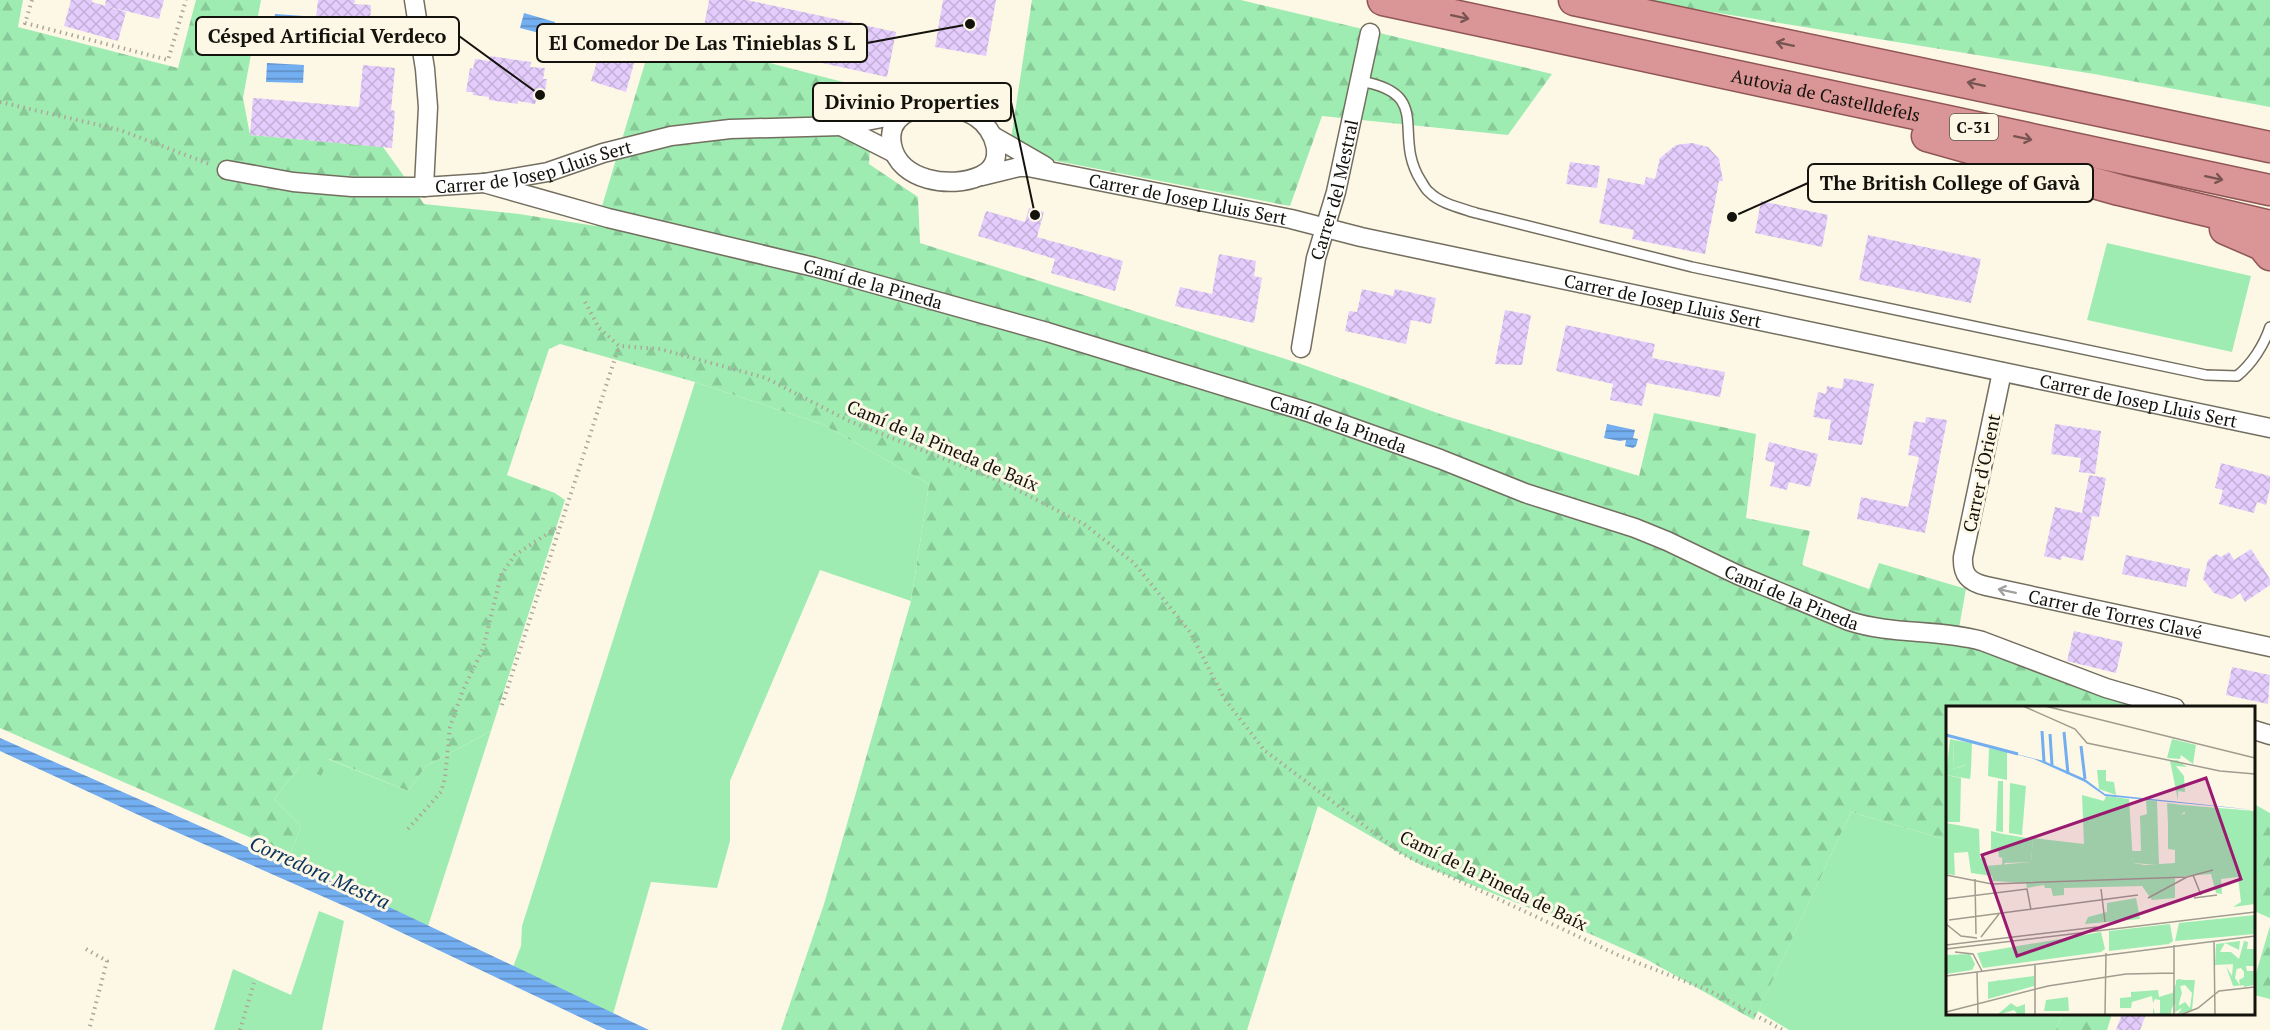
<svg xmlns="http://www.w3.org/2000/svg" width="2270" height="1030" viewBox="0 0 2270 1030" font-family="'PT Serif',serif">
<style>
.green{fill:#9fecb2}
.forest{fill:url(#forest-firs)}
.water{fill:url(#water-rules)}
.building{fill:url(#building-cross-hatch)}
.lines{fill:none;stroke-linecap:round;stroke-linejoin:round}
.service-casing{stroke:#736e5f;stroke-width:12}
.minor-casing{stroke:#736e5f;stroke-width:21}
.trunk-casing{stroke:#8f5655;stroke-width:33}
.path{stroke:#aba89a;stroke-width:4;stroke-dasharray:1.5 4.5;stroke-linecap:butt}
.service{stroke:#fff;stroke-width:9}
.minor{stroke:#fff;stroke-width:18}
.trunk{stroke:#da9696;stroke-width:30}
.oneway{stroke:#775451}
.oneway2{stroke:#a1a09e}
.labels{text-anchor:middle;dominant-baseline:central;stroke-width:6;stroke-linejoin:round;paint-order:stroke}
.shield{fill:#fdf8e6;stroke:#5a574d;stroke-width:1.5}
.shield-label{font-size:16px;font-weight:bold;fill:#14120c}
.street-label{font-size:18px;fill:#14120c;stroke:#fdf8e6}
.water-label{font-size:20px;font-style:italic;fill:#09335d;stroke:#fdf8e6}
.inset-river{fill:none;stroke:#73aef1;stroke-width:3}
.inset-road{fill:none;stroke:#a09c8f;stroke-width:1.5}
.view{fill:#9a1a70;fill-opacity:0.15;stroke:#9a1a70;stroke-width:3}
.inset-edge{fill:none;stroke:#14120c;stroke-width:3}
.leader{fill:none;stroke:#14120c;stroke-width:2}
.callout-dot{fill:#14120c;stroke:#fdf8e6;stroke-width:2}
.callout{fill:#fdf8e6;stroke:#14120c;stroke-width:2}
.callout-label{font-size:20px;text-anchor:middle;font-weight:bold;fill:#14120c}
</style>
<defs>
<pattern id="forest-firs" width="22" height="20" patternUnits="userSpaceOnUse" patternTransform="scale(1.5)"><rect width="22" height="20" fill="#9fecb2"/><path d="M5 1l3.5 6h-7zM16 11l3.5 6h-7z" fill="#88c998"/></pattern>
<pattern id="water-rules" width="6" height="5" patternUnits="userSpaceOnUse" patternTransform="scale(1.5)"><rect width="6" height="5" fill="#73aef1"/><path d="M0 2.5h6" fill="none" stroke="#5d8cc2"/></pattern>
<pattern id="building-cross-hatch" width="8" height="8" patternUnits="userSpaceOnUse" patternTransform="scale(1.5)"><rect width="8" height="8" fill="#e4cdfd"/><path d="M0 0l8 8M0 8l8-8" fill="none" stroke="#c3afd8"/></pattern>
</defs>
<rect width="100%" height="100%" fill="#fdf8e6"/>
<g class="green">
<polygon points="2107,243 2251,276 2232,352 2087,320"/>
<polygon points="695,382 822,424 929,484 911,601 820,570 730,781 730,841 717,888 651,882 613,1014 513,967 521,946 522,926"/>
<polygon points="491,731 428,926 351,889 290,855 301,826 274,799 300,766 328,759 408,791 426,766"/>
<polygon points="1851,812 1947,840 1948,1014 2062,1014 2056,1030 1789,1030 1758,1011"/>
<polygon points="319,911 344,921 322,1030 214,1030 233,969 291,995"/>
</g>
<g class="forest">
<polygon points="0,0 23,0 18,27 178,68 196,0 261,0 243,98 250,135 383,147 424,204 519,214 596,226 654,33 874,90 869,164 918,197 920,243 1298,363 1443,415 1639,476 1654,413 1756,434 1746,518 1810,531 1802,565 1869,589 1879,563 1966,589 1957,639 2143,707 1948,708 1947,840 1851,812 1754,1020 1646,959 1550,916 1419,864 1318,806 1247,1030 781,1030 824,904 911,601 929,484 822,424 695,382 560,344 549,349 507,475 555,493 565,500 491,731 426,766 408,791 329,759 321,776 300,766 274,799 301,826 290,855 0,728"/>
<polygon points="1032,0 1241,0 1552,74 1508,135 1322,116 1290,206 1009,152"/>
<polygon points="1638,0 2270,0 2270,107 2094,74"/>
<polygon points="2254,804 2270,813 2270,918 2254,911"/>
<polygon points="2270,926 2270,999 2254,995 2254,980"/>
<polygon points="2062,1014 2112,1014 2107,1030 2056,1030"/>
</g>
<g class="water">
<polygon points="524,13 555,22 551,36 520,28"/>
<polygon points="275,14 304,16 303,30 273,27"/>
<polygon points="267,63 304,65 303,83 266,82"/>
<polygon points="1607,424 1635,430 1633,438 1638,439 1636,446 1633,448 1625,446 1626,440 1620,441 1604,438"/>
<polygon points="0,738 277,860 351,889 649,1030 607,1030 358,912 158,824 0,751"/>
</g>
<g class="building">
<polygon points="71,0 92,0 92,2 126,12 118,41 64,26"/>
<polygon points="106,0 164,0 159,19 105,6"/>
<polygon points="318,0 355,0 354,4 371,5 370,23 316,18"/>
<polygon points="709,0 747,0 896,32 887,77 702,37"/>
<polygon points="943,0 996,0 986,56 935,47"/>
<polygon points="602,46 636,56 626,92 591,81"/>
<polygon points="490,56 531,62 530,67 545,68 543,79 547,79 543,102 536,101 535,104 518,101 518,104 489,100 489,97 473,95 473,92 466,92 470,68 473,69 475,59 489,61"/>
<polygon points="363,65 395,68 391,110 395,111 392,148 250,135 253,98 359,107"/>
<polygon points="1692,143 1708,147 1719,159 1723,181 1719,181 1705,254 1632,239 1634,230 1599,223 1608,178 1644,185 1646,177 1655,179 1660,158 1676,145"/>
<polygon points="1570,162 1600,166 1597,188 1566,184"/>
<polygon points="1761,201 1828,215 1822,247 1755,233"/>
<polygon points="1029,208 1044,212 1037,237 1123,261 1115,291 1051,273 1055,259 978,236 986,211 1025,222"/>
<polygon points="1868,235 1981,259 1971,303 1859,280"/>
<polygon points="1219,254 1256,261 1254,276 1262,278 1254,323 1175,306 1180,287 1212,294"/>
<polygon points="1362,289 1393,296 1395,289 1436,298 1431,324 1411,320 1406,344 1345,331 1349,311 1357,312"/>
<polygon points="1505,310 1531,315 1522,365 1495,364"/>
<polygon points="1566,325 1655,344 1652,358 1725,372 1720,397 1647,383 1642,406 1610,400 1613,384 1556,371"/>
<polygon points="1844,378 1874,384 1862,445 1828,440 1831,420 1813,417 1818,392 1826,394 1827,386 1842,389"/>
<polygon points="1926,417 1947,420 1925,533 1857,519 1861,497 1908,507 1919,457 1908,455 1914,421 1925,423"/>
<polygon points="2055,424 2101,431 2095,474 2079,472 2081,458 2051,454"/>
<polygon points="1769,442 1818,454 1810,487 1789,482 1787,490 1770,486 1775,463 1765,460"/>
<polygon points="2221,463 2270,476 2270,488 2266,505 2257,502 2254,513 2219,504 2223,490 2215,488"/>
<polygon points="2089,475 2106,478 2099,517 2092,516 2083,561 2062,556 2061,560 2044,556 2055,507 2082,513"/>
<polygon points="2251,549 2270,579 2270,585 2245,602 2240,593 2232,599 2214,593 2203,579 2208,560 2216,554 2221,557 2229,552 2234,560"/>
<polygon points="2126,555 2190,569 2186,587 2122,574"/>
<polygon points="2074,631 2123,642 2116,673 2067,661"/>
<polygon points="2232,667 2270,675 2268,704 2226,695"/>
<polygon points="2122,1014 2146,1014 2140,1030 2116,1030"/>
</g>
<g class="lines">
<defs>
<path id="service" d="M1360,81C1435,94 1391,134 1421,181C1423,184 1426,190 1429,192C1441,204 1461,208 1476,213L1692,267L2206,375L2237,376C2252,364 2264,345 2270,327"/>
<g id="minor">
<polyline points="414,0 425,69 428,107 424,187"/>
<path d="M936,105C950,107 964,109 976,117C995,129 1008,164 980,176C951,189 899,181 892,145C886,116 914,107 936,105Z"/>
<polyline points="841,126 894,153"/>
<polyline points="993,136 1045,166"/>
<path id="s1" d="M227,170L293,182L352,187H424L484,183L548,172L603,153L671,136L730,129L841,126L902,114"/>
<path id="s2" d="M982,176L1019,167H1028L1291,219L1361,237L2270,428"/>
<path id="s3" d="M484,183L608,218L814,267L1047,332L1311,413L1440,459L1525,493L1635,528L1667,541L1738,575L1849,621C1892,635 1938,629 1982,641L2106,688L2175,708"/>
<path id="s4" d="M1301,348L1316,258L1336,192L1370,33"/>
<path id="s5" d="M2002,372L1963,557C1962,575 1969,582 1986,586L2270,647"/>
<polyline points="2254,730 2270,735"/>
</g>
<g id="trunk">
<path id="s6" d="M1383,0L2270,190"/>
<polyline points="1574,0 2270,147"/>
<polyline points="1927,136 2119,190 2270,226"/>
<polyline points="2225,229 2262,245 2270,255"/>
</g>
</defs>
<use href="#service" class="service-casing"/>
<use href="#minor" class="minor-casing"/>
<use href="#trunk" class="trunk-casing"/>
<g class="path">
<polyline points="32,0 25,23 168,60 186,0"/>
<polyline points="0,102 120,130 212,165"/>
<polyline points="585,302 599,328 619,346 660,349 766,378 847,420 1002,482 1084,524 1134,563 1190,632 1224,698 1264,750 1402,854 1618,955 1710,991 1783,1030"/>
<polyline points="502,705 619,346"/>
<polyline points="408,829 441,792 445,778 450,727 463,690 483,649 501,575 515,555 559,526"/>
<polyline points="86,949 107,961 89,1030"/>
<polyline points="240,1030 254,983"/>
</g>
<use href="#service" class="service"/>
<use href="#minor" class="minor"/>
<use href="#trunk" class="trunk"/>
</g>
<defs><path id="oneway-shaft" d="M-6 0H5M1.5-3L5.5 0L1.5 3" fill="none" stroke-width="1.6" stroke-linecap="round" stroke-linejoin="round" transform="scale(1.5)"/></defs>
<g class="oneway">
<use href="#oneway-shaft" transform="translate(1460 17) rotate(12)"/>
<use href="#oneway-shaft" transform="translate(1785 44) rotate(-168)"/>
<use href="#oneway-shaft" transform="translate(1976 84) rotate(-168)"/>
<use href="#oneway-shaft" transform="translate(2023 138) rotate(12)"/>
<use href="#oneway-shaft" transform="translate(2214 178) rotate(12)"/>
</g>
<use class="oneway2" href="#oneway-shaft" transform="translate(2007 591) rotate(-168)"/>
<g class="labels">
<rect class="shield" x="1950" y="114" width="48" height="26" rx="4.5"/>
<g class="shield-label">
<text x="1974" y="127">C-31</text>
</g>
<g class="street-label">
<text stroke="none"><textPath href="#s6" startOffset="453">Autovia de Castelldefels</textPath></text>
<text stroke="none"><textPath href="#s1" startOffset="310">Carrer de Josep Lluis Sert</textPath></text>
<text stroke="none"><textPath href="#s4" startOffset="162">Carrer del Mestral</textPath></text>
<text stroke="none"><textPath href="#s2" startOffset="210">Carrer de Josep Lluis Sert</textPath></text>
<text stroke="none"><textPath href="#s3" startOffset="402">Camí de la Pineda</textPath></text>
<text stroke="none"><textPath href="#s2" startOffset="696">Carrer de Josep Lluis Sert</textPath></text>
<text stroke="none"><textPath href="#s2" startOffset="1182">Carrer de Josep Lluis Sert</textPath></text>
<text stroke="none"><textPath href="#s3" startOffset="888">Camí de la Pineda</textPath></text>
<text transform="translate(943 445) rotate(23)">Camí de la Pineda de Baíx</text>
<text transform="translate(1981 473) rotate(-78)">Carrer d'Orient</text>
<text stroke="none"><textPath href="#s3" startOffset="1374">Camí de la Pineda</textPath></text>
<text stroke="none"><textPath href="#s5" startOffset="363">Carrer de Torres Clavé</textPath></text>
<text transform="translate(1494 880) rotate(26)">Camí de la Pineda de Baíx</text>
</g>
<g class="water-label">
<text transform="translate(320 872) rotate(24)">Corredora Mestra</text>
</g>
</g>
<g transform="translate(1946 706)">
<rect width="309" height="309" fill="#fdf8e6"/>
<path d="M226,33L250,39L247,58L235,49L234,53L221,52ZM8,34L26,37L25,64L19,59L7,63ZM43,42L61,46V74L42,70ZM231,54L241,61L230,60L238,70L239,86L232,85V94L224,55ZM151,64H160V75L168,76L170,89L153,83ZM0,69L15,72L14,116H0ZM52,75H57V126L50,125ZM64,77L80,80L76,129L63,127ZM200,94L211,95L213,159L187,157L185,145H195L194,110L201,108ZM221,97L237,99L241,104L222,118ZM57,128L87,133L85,156L59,157L56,161ZM294,235L293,244L279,237L274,246H285L293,253L298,235L302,236L301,243H309V260H300L301,265H309V279L303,280L298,281V266L295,262L290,263L289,258L269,259L270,238ZM88,270V280L42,293V276ZM230,274H249L246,304L232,308L236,302L229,306ZM239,279L246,287L244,302L239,296L232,300L236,287L234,280ZM212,284L213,291L226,287L225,309H207V301L209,308L214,307V294L209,293L207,297L206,290L186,296L185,302H174V292L185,291V286ZM122,291L123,305H98L100,294Z" fill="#9fecb2" fill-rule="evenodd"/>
<path d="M4,33L8,34L7,63L20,59L25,64L24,73L0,69ZM136,89L158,95L160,90L183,93L187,157L199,159L229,157V144L222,143V118L228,109L239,108L237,99L309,105V198L287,201L295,196L292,171L275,173L276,188L270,187L265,168L229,171V192L206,194L196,180L118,182V189L107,190L105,182H99L98,179L81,182L80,177L47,175L46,170L25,167L22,146L8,147L9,169L0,168V117L33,123L34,152H40V160L85,156L87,132L138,138ZM45,125L57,128V152L53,151L52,142L45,144ZM190,192L194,213L139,218L142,211L161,206V197ZM309,209V228L229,235L233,217ZM224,218L227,235L223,238L163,245V225ZM155,226L159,243L155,246L37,262L31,247ZM24,248L29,258L26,264L0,268V249ZM298,257L299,263L291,261L289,272L294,279L293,274L298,271L303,279L287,280L280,260L286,270L287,258ZM232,273L240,274L234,281L233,300L228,298L225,304L221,297L222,305L217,307L215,295L224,293ZM53,274L62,283L56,281L58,288L42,291L46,282L42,278ZM65,297L71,301L79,298V309H67L71,307L68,304L51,309Z" fill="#9fecb2"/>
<path d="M0,30L98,55L139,73L159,88L309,104L159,90L139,76L88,53Z" fill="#73aef1"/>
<path class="inset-river" d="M96,25L98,56M118,26L122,68M104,28L106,59M0,29L72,48M135,40L139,73"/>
<path class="inset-road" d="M77,0L129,23L141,37L274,65L309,68M99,0L309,52M0,169L46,178L241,171M247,169L255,189M29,173L30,228M155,183L159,216M202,192L241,171L267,164M248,192L271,189M0,193L81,183L85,204M3,214L192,189M0,218L15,230L31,232M35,231L53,208M268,235L269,309M0,239L151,221M0,243L309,206M9,246L27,248L36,265M89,258V309M31,266L32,309M0,270L309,230M0,306L102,280L180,268L228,267M159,309L160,247M228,309V239M234,309L252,302L273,285L309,281"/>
<path class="view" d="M260,72L295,173L71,250L36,149Z"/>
<rect width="309" height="309" class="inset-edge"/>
</g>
<path class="leader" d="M540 95L459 36M970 24L867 43M1035 215L1011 102M1732 217L1808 183"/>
<g class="callout-dot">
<circle cx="540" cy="95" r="6"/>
<circle cx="970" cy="24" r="6"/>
<circle cx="1035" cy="215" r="6"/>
<circle cx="1732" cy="217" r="6"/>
</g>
<g class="callout">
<rect x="196" y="17" width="263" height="38" rx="6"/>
<rect x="537" y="24" width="330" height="38" rx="6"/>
<rect x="813" y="83" width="198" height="38" rx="6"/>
<rect x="1808" y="164" width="285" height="38" rx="6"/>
</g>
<g class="callout-label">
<text x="327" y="43">Césped Artificial Verdeco</text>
<text x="702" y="50">El Comedor De Las Tinieblas S L</text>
<text x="912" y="109">Divinio Properties</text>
<text x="1950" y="190">The British College of Gavà</text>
</g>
</svg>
